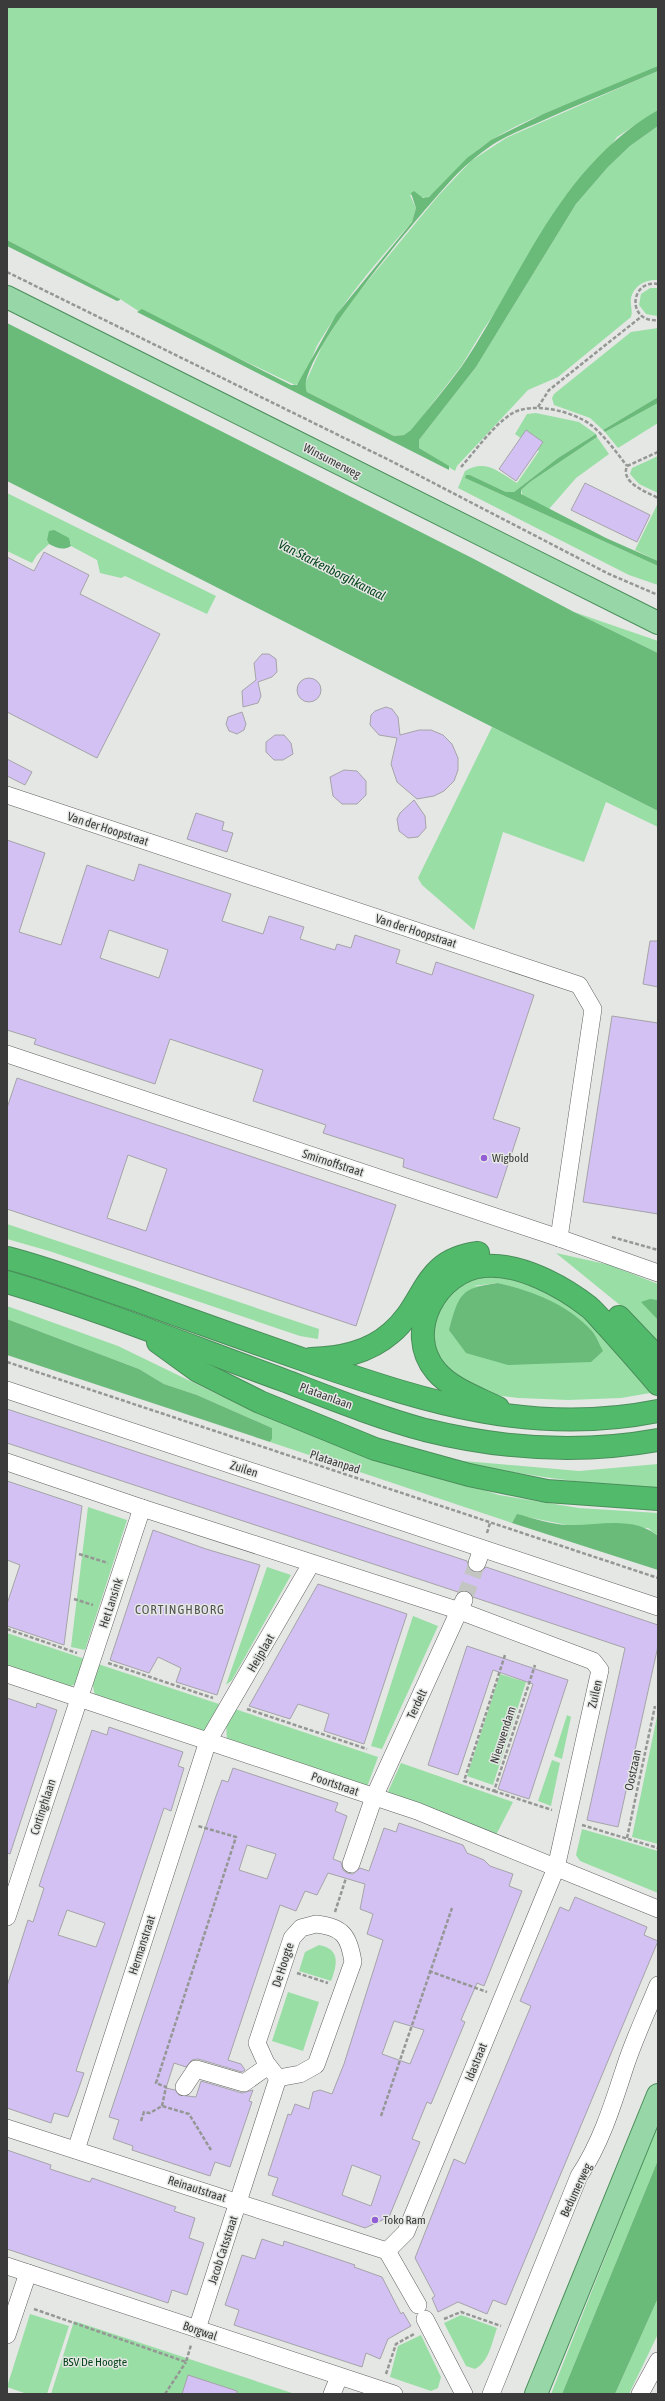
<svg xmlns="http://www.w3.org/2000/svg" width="665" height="2401" viewBox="0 0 665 2401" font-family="'Asap Condensed',sans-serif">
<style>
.green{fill:#99dea5;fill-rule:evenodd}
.water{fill:#6aba7a}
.building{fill:#d3c1f4;stroke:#a5a4a7;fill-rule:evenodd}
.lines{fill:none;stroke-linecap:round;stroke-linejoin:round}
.minor-tunnel{stroke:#c3c5c3;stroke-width:17;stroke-dasharray:17 8;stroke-linecap:butt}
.minor-casing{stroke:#606260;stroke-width:18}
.major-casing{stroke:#4a8e5a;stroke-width:24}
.highway-casing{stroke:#4a8e5a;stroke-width:24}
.path{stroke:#959795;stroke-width:2.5;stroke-dasharray:4 2;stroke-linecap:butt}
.minor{stroke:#fff;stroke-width:17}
.major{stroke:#97d6a6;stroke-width:22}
.highway{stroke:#52bb6b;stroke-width:22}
.poi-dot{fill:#925ed6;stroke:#e5e7e5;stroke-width:1.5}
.labels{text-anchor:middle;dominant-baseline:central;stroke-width:3;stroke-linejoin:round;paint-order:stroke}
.street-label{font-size:12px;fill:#3a3b3a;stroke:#e5e7e5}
.poi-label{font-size:12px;fill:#3a3b3a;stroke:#e5e7e5;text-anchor:start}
.park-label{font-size:12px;fill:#08451c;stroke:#e5e7e5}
.water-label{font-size:13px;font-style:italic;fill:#06441b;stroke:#e5e7e5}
.neighbourhood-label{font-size:13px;letter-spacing:1px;fill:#515351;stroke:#e5e7e5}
</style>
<rect width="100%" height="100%" fill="#e5e7e5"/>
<g class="green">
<path d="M7,7H658V66C604,95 542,108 490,141C467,156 451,176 432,195L426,198L410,195L416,208L412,222C378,260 344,300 318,344C312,354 306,382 295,385L137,310L120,299L7,240Z"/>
<polygon points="658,71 658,110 617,137 483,330 462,365 412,430 404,435 394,436 307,392 304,386 323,344 352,300 438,196 471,161 506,138"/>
<path d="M658,126V280C646,279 634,285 631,298C630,305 633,311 631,317L558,377L528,390L457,466L455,471L419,448V440L476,367L576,204L608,167L630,146Z"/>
<polygon points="650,288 658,288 657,316 646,314 639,305 641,294"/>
<polygon points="658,328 658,397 603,430 590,418 554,405 552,398 554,394 631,332"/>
<polygon points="658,403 658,423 618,448 605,432"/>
<path d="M536,413L579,422L596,434L558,458L514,492H506L470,475L465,478L658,566V585L629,575L458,488L465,471C486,458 500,473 517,483L539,451L515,434L527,414Z"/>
<polygon points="597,437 609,454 576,478 549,509 523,497 521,490 530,482"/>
<polygon points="658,456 658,493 639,484 630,474 632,468"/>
<polygon points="7,493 216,596 207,614 125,576 121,578 100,573 97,560 71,546 71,543 47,540 49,544 37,555 32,563 7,551"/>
<polygon points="658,503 658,561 635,550"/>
<polygon points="574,612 658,641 658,653"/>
<polygon points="492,727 658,811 658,827 606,802 584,862 503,832 474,930 422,885 418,878"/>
<polygon points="7,1224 319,1329 318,1339 300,1336 49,1251 7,1239"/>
<polygon points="556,1253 610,1265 658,1284 658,1346 626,1310"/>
<path d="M482,1273L538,1284L590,1318L656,1392L621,1398L568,1400L519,1398L487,1394L455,1378L438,1359L431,1342L440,1298ZM498,1283L517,1288L473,1286Z"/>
<polygon points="7,1306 118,1346 217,1394 357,1449 499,1495 579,1508 658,1513 658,1536 648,1528 567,1525 517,1515 512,1523 270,1442 272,1439 272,1428 197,1395 164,1384 139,1369 7,1319"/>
<path d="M441,1459L579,1471L658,1464V1489C584,1485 513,1473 441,1459Z"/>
<polygon points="88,1507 127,1520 85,1650 71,1647"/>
<polygon points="267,1567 291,1575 232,1680 226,1685"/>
<polygon points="413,1616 438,1626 382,1749 371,1746"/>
<polygon points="7,1633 85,1659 79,1682 67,1688 7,1668"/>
<polygon points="98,1664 219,1704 204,1733 95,1697 92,1680"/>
<polygon points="500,1674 526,1682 493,1785 467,1776"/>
<polygon points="235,1709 378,1757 367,1787 227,1740 226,1724"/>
<polygon points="658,1712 658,1844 632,1837"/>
<polygon points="567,1715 571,1717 562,1759 554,1756"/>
<polygon points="552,1760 560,1763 551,1806 538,1801"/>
<polygon points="401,1763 513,1802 496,1835 387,1794"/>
<polygon points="582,1829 658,1851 658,1893 580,1861 576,1855"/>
<path d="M319,1945C341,1949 337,1965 331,1981L299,1971L305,1952Z"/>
<polygon points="288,1992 319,2002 303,2051 272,2041"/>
<polygon points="658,2124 658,2160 562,2394 551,2394"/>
<polygon points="658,2298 658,2334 629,2394 615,2394"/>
<polygon points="30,2314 69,2326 47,2394 27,2394 7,2387"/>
<path d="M461,2315L497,2328C492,2342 489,2362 475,2369L466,2366L444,2323Z"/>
<polygon points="74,2321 295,2394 51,2394"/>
<polygon points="421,2335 441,2377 438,2388 431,2391 390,2377 398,2346"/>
</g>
<g class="water">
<path d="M658,66V71C617,89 576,105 535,124C521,130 506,136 492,145C479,154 468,163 457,174C432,200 291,363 307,392L394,436L404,435L411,430C428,409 446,388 462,366C523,275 558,168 658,110V126L630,146L608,167L576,204L476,367L419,440V448L449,466V470L137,312L142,309L291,385H297L336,315L412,222L416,208L411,193L414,191L423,198L429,197L467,158L491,140L543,114Z"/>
<polygon points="7,240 120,299 120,300 117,301 7,246"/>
<polygon points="7,323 474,559 574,612 658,653 658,811 7,481"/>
<polygon points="658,397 658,403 605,432 603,430"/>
<polygon points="596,434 597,437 530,482 521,490 521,494 606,538 658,561 658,566 465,478 466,475 470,475 506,492 514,492 558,458"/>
<path d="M54,530L69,538L71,546C63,551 57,548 49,544L47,540L49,531Z"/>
<path d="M498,1283C532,1291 567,1304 591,1330C596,1335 599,1344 603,1351L591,1362L508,1365L466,1353L449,1330C459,1294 460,1288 498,1283Z"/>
<polygon points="650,1299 658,1300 658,1320 641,1302"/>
<polygon points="7,1319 139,1369 164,1384 197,1395 272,1428 272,1439 270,1442 7,1355"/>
<path d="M517,1514C533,1518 552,1525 569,1525C599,1526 632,1515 658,1536V1570L512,1523Z"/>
<polygon points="658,2160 658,2298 615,2394 562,2394"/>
</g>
<g class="building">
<polygon points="526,430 543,442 516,481 499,469"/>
<polygon points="585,483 650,515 637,542 571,510"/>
<polygon points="44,552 89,575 80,594 160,634 97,758 7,712 7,557 34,571"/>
<polygon points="262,654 269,654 276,659 277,672 272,677 258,682 261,696 258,703 243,707 242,691 256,680 254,663"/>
<circle cx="309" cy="690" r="12"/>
<polygon points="386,707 392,709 398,717 400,735 419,730 431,730 443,735 452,744 458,758 458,770 454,781 444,791 434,796 417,799 397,782 391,764 397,738 379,735 370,725 371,715 375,711"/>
<polygon points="242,712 246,724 244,730 237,734 229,731 226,724 228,717"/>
<polygon points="275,735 284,735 291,743 293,754 283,760 274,760 266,752 266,742"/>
<polygon points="7,759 32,772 25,785 7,776"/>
<polygon points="344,770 357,771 366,781 366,795 357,804 342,804 333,796 330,777"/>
<polygon points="414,800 425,816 426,828 418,837 408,838 399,831 397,819 400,813"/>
<polygon points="196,813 224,822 222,830 233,833 227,852 187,839"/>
<path d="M7,840L45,853L19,932L61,945L87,865L134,881L139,864L231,894L222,921L263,934L269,916L304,927L300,939L335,950L337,944L351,948L355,935L400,950L396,963L432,975L436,962L534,995L493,1119L520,1128L497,1198L403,1167L404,1159L323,1133L326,1125L253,1101L263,1070L170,1039L155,1084L34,1044L36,1039L7,1030ZM109,930L168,950L159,978L100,958Z"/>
<polygon points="650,941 658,941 658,987 643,984"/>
<polygon points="612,1016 658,1023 658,1214 583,1202"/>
<path d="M17,1078L396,1205L356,1326L7,1209V1108ZM128,1155L167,1169L146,1231L107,1218Z"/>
<polygon points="7,1409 467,1561 469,1569 474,1572 479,1573 486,1567 658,1625 658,1646 618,1827 587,1820 625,1648 473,1597 468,1591 458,1592 7,1443"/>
<polygon points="7,1481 82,1506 64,1645 7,1626 7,1604 20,1565 7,1560"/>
<polygon points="153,1530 206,1549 260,1565 217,1695 176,1682 181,1668 158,1657 149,1673 110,1660"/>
<polygon points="318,1584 407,1614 364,1744 324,1731 329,1714 298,1704 290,1719 249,1706"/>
<polygon points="467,1646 568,1680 529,1799 498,1789 533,1684 493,1670 458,1775 428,1765"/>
<polygon points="7,1698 36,1708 37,1703 57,1710 10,1854 7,1853"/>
<path d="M109,1727L183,1752L178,1766L184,1768L171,1811L164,1808L80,2059L76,2071L84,2073L76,2096L68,2117L54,2113L51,2123L7,2108V1986L28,1920L33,1922L44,1888L39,1886L92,1730L107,1735ZM67,1910L105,1923L96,1947L58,1935Z"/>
<path d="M233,1768L338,1803L335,1811L347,1816L333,1859L341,1862L343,1870L347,1873L353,1874L360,1868L369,1871L384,1828L396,1832L399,1823L463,1845L467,1853L484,1860L490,1866L513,1874L509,1886L522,1891L484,1986L477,1983L461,2020L465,2022L441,2080L431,2104L427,2102L412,2139L420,2142L389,2217L365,2228L272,2195L278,2178L268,2175L288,2114L291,2115L295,2104L309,2109L313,2092L320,2090L332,2094L344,2064L383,1940L367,1934L373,1914L360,1909L365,1884L328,1873L317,1895L305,1891L296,1911L280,1905L228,2060L241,2064L245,2070L242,2072L198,2059L192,2060L186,2067L174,2063L166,2088L175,2090L179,2095L196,2097L201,2081L242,2093L253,2090L249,2101L252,2102L230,2167L215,2162L210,2176L132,2150L133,2146L113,2139L119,2120L109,2117L215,1799L222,1780L228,1782ZM247,1845L276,1854L267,1879L239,1870ZM394,2021L424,2030L410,2064L382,2054ZM352,2165L381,2176L371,2206L342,2195Z"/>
<polygon points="575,1897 647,1927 644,1935 658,1941 506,2305 493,2300 487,2314 458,2302 438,2312 432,2298 435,2296 415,2258 454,2159 465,2164 531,2006 520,2001 560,1907 569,1911"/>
<polygon points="7,2150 51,2165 50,2169 90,2182 92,2178 176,2207 174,2211 195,2218 189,2238 204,2243 187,2295 172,2290 168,2303 7,2249"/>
<polygon points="262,2239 283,2246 284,2241 355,2265 354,2267 382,2277 401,2314 403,2312 411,2326 388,2339 380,2359 366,2353 362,2367 234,2325 239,2310 225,2305 242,2255 255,2259"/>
<polygon points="188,2375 237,2391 237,2394 182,2394"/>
</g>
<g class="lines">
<polyline class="minor-tunnel" points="464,1600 477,1563"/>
<defs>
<g id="minor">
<polyline points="7,795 579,985 593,1009 559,1238"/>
<polyline points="7,1054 559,1238 658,1273"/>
<polyline points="7,1390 658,1607"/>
<polyline points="7,1462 142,1508 460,1611 593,1661 600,1670 556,1868 406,2232 387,2251"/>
<polyline points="477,1563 482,1549"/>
<polyline points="7,1674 417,1811 658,1909"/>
<polyline points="351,1864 374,1797 464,1600"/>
<polyline points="7,1917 142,1508"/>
<path d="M316,1924C343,1927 349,1936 353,1962L316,2065L300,2074L278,2078L266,2063L257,2043L292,1938L301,1928Z"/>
<polyline points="184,2087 196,2069 244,2083 268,2066"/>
<polyline points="7,2128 387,2251"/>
<polyline points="76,2150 208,1741 311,1564"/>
<polyline points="387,2251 418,2305"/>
<polyline points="7,2266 394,2394"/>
<polyline points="425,2319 464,2394"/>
<polyline points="197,2329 278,2078"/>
<polyline points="7,2335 28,2273"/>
<polyline points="332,2394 339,2377"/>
<path d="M491,2394L579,2176C601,2143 613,2104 625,2067C634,2039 647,2012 658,1985"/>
<polyline points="640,2394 658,2361"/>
</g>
<g id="major">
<polyline points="7,297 658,623"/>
<polyline points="536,2394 658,2095"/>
</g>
<g id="highway">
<path d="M7,1258C50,1269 91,1285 133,1299C193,1321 253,1342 313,1363C429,1403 533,1436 658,1411"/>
<path d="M7,1282C101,1310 192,1347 283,1380C330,1398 377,1417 425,1430C502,1449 580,1454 658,1440"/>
<polyline points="619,1317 658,1358"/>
<polyline points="158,1342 198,1371 260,1402 375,1449 469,1475 547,1491 658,1499"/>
<path d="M311,1359C340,1358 368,1353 391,1333C427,1303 421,1260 478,1253"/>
<path d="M498,1408C478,1398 451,1389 436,1371C403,1332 437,1270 484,1266C520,1263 562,1286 589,1307C596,1313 602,1321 608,1327C625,1346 642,1365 658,1384"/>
</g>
</defs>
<use href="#minor" class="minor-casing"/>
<use href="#major" class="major-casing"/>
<use href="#highway" class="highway-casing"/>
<g class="path">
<polyline points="7,272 391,461 609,574 658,595"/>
<path d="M658,284C630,279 626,323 658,320"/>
<polyline points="538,407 549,390 642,316"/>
<path d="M658,452L627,466C620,483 647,492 658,498"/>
<path d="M461,467C476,450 492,427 511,414C531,401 573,411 591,425C605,436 616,452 627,466"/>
<polyline points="612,1237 658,1250"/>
<polyline points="7,1362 658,1578"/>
<polyline points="487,1533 490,1523"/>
<polyline points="79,1554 108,1563"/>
<polyline points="74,1599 93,1605"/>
<polyline points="7,1629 77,1653"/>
<polyline points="505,1655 464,1781 494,1791 535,1665"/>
<polyline points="108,1663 213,1698"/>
<polyline points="247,1709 367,1749"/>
<polyline points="494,1791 552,1810"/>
<polyline points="582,1825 658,1848"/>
<polyline points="627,1838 655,1706"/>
<polyline points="335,1912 346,1878"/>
<polyline points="429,1971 487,1992"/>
<polyline points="297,1973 328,1983"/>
<polyline points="162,2106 166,2087 156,2083 236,1837 198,1826"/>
<polyline points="381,2116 452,1908"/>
<polyline points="141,2121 144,2112 150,2113 162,2106 189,2114 211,2150"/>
<polyline points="34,2309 186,2362 191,2345"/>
<polyline points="444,2319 461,2312 501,2326"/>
<polyline points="386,2374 396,2344 414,2334"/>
<polyline points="165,2394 186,2362"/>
</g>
<use href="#minor" class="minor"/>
<use href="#major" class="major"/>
<use href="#highway" class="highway"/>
</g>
<g class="poi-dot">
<circle cx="484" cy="1158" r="4"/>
<circle cx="375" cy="2220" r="4"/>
</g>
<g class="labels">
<g class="street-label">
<text transform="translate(332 461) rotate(27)">Winsumerweg</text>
<text transform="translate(108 829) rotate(18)">Van der Hoopstraat</text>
<text transform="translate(416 931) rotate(18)">Van der Hoopstraat</text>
<text transform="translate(333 1163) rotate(18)">Smirnoffstraat</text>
<text transform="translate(326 1396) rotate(20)">Plataanlaan</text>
<text transform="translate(335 1462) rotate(18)">Plataanpad</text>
<text transform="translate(244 1469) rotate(18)">Zuilen</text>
<text transform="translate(111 1603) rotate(-72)">Het Lansink</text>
<text transform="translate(261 1653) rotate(-60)">Heijplaat</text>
<text transform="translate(595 1694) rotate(-77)">Zuilen</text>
<text transform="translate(417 1704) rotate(-65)">Terdelt</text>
<text transform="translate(503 1735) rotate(-72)">Nieuwendam</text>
<text transform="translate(633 1770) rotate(-78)">Oostzaan</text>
<text transform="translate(335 1784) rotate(19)">Poortstraat</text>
<text transform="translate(43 1807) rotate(-72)">Cortinghlaan</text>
<text transform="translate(142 1945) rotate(-72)">Hermanstraat</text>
<text transform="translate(283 1965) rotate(-72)">De Hoogte</text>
<text transform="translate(476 2062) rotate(-68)">Idastraat</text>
<text transform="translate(197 2189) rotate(18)">Reinautstraat</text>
<text transform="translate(576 2190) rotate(-65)">Bedumerweg</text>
<text transform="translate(223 2250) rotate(-72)">Jacob Catsstraat</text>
<text transform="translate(200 2331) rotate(19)">Borgwal</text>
</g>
<g class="poi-label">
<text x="492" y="1158">Wigbold</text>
<text x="383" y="2220">Toko Ram</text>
</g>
<g class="park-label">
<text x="95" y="2362">BSV De Hoogte</text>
</g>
<g class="water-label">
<text transform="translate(332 570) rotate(27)">Van Starkenborghkanaal</text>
</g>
<g class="neighbourhood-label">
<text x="180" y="1609">CORTINGHBORG</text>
</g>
</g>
<rect width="665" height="2401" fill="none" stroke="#3a3b3a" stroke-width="16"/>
</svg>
